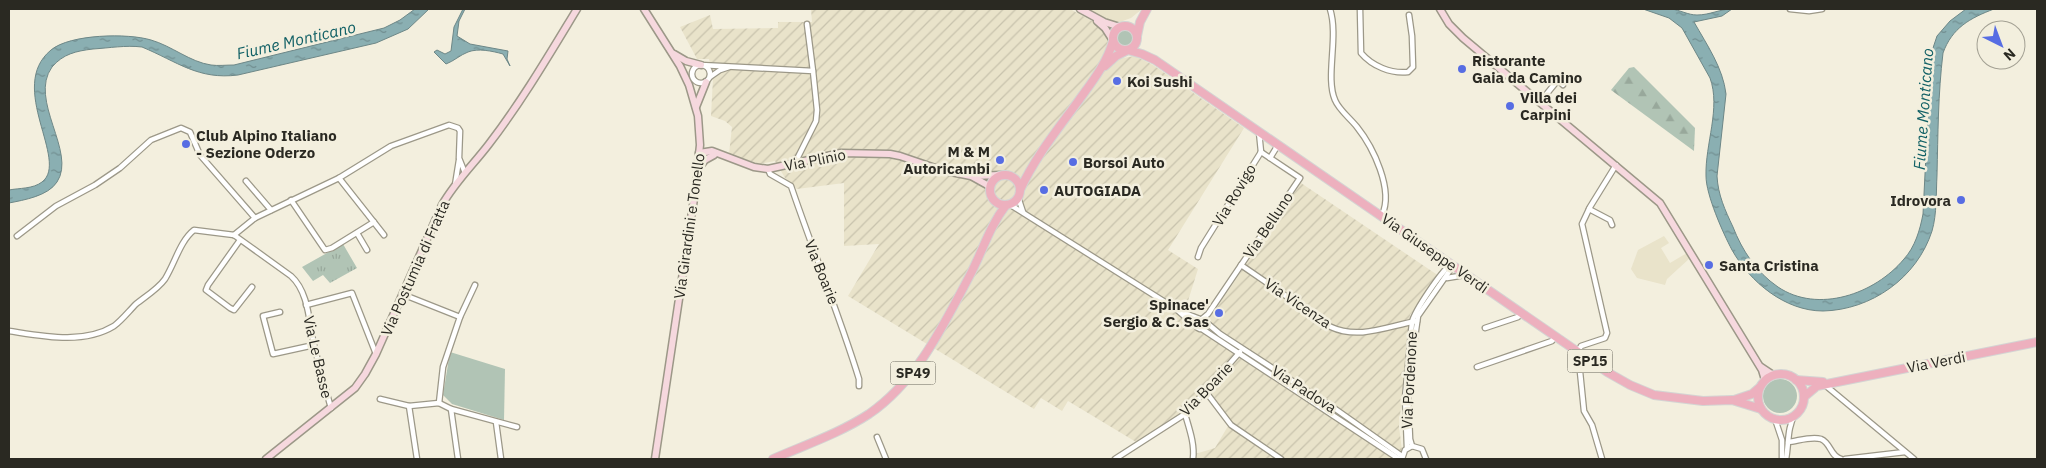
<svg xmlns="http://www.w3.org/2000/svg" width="2046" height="468" viewBox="0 0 2046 468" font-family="'IBM Plex Sans',sans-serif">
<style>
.built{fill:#e9e3ca}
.industrial{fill:url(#industrial-furrows)}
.grass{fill:#b1c4b5}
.forest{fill:url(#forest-firs)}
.park{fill:url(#park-tufts)}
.water{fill:url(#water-ripples);stroke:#6d8787}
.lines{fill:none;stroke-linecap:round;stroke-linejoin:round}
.street-casing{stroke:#9c9888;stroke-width:7}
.secondary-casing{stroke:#9c9888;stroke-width:9}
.primary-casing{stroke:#d4d4d3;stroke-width:10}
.street{stroke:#fff;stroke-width:4.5}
.secondary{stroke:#f6d8de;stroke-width:6}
.primary{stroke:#edb0be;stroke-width:8}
.poi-dot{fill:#576de3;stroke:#f3efde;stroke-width:2}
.labels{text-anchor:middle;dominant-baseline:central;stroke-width:5;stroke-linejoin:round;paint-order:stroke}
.shield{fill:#f3efde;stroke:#66645a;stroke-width:1}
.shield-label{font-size:14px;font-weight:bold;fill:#2a2922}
.poi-label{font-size:15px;font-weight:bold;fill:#2a2922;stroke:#f3efde;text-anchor:start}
.street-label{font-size:15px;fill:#2a2922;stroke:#f3efde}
.water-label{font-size:16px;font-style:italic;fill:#116065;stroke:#f3efde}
</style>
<defs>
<pattern id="industrial-furrows" width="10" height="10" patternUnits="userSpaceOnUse" patternTransform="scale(1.25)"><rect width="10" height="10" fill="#e9e3ca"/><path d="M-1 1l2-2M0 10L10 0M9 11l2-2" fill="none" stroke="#c8c3ad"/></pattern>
<pattern id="forest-firs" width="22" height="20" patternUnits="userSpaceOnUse" patternTransform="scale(1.25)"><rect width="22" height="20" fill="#b1c4b5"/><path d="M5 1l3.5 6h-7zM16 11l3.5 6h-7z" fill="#98a89b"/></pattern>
<pattern id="park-tufts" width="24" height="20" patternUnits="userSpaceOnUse" patternTransform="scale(1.25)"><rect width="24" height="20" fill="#b1c4b5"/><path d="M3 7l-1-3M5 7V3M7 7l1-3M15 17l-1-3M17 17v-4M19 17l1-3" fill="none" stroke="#98a89b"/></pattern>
<pattern id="water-ripples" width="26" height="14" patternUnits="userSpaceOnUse" patternTransform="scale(1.25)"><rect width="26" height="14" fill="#8aafb2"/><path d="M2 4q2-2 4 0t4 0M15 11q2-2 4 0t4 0" fill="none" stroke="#718e90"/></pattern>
</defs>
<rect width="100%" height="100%" fill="#f3efde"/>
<g class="built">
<polygon points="1083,9 1142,9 1131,18 1117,23 1102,19"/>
<polygon points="1664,236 1669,243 1661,248 1670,263 1687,253 1690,258 1667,279 1665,285 1637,278 1631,269 1638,250"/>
</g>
<polygon class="industrial" points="811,9 1070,9 1101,26 1108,35 1110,43 1107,53 1117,59 1135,56 1153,65 1244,128 1168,250 1198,269 1182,320 1203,333 1210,324 1209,319 1301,183 1439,276 1410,315 1399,426 1403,459 1194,459 1195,454 1215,448 1231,421 1226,417 1207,386 1184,412 1136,442 1068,401 1062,411 1041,398 1034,409 848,296 879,244 844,246 844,183 797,189 785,178 775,161 760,164 729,154 732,127 725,121 711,116 713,78 709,59 697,59 680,27 710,15 713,29 778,28 778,22 812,22"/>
<g class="grass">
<circle cx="1125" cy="39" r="9"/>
<polygon points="450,352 505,369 504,420 452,404 443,395"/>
<circle cx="1780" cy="396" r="17"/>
</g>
<polygon class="forest" points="1634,67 1695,128 1694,151 1611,90 1629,68"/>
<polygon class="park" points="343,244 357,268 330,283 323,275 313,281 302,267"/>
<g class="water">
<path d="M415,9H429L408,29L376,43L238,75C198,80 178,62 142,47C126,45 109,48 93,49C76,51 63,54 52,67C28,100 77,152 57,182C48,196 24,200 9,203V190C19,188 33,189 42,182C70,161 6,87 51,50C70,34 128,33 151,40C172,46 190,62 211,65C218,66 226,65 234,65L384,28L400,20Z"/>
<path d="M463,9H465L459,21L457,36L470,44L508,51L507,59L510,66L503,54C492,51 478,48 468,52C460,55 454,61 446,64L434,52L437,50L445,54L451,51L454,27Z"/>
<path d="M1643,9C1652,9 1662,8 1671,9C1680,10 1688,15 1697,15C1710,15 1720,9 1732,9L1722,16L1694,22C1707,45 1723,68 1726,94L1717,176C1718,195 1725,210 1733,227C1742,250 1756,272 1778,287C1818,314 1875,294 1904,259C1915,247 1920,230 1923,214L1931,54L1937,36L1950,21L1966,9H1994C1970,18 1952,28 1943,53C1938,94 1938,134 1937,175C1936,193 1937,214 1932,231C1917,278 1871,310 1823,311C1785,311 1750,282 1732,250C1723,233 1706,195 1706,176C1705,144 1721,108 1710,78L1682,28L1669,18Z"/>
</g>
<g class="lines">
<defs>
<g id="street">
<path d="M1330,9C1339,37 1325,77 1335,100C1339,110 1350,118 1357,127C1373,147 1394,190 1382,215"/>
<path d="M1360,9L1361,53C1372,66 1391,74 1408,72L1413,67L1412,36L1409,15"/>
<polyline points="1790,9 1809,11 1822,9"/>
<polyline points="807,24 813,71"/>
<circle cx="701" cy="74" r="9"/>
<polyline points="701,65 813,71 817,110 816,121 795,163"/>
<polyline points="710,77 720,70 729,67"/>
<polyline points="1540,102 1558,80 1563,85"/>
<polyline points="1259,132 1261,152"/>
<polyline points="1270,158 1278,145"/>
<path d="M768,169L770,174L791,186C813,251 839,314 859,379V386"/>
<polyline points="339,178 384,235"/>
<polyline points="246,181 271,210"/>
<polyline points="455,185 459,160"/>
<polyline points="1018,197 1023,212"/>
<polyline points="291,200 325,250 332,248 374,222"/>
<polyline points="1009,204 1176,309 1198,328 1200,329 1206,327 1207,324 1205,320 1202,319 1197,321 1198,328"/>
<polyline points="1589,209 1610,220 1612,225"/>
<polyline points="357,233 367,250"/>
<polyline points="234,235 255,218 339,178 391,146 449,125 458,128 460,131 459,158 465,173"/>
<polyline points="17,236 56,206 95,185 120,168 151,140 181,128 190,132 200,155 255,218"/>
<polyline points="240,240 208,285 206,290 230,308 234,310 252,287"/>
<polyline points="1198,257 1201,248 1261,152"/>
<path d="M1241,265L1331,327C1359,340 1388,326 1417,321"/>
<polyline points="1447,278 1465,275"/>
<polyline points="402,294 460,317 443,367 439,403"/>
<polyline points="306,305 352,293 376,354"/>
<polyline points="280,312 263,316 273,354 314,345"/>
<polyline points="1182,312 1200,319"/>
<polyline points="460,317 475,285"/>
<polyline points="1202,319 1208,314 1300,178 1261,152"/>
<polyline points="1207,323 1220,334 1334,408 1402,456"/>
<polyline points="1485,328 1518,317 1521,313"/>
<polyline points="1202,329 1399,459"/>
<path d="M9,331C42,336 83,345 114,326C122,320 129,311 136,304C146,296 158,289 165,279C175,263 180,241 194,230L234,235L291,276C309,292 309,323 314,345C319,366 325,387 331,408"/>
<polyline points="1411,365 1418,316 1453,266"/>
<polyline points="1477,367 1552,341 1555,337"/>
<polyline points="1825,385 1914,459"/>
<polyline points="1206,392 1231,425 1281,459"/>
<polyline points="1408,393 1410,439 1412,446"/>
<polyline points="380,399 409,406 439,403 451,409 517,427"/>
<polyline points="409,406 417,459"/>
<polyline points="451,409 458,459"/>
<path d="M1185,414C1189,428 1195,444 1193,459"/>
<polyline points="1775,419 1782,440 1782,459"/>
<polyline points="496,422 501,459"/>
<polyline points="877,437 886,459"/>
<path d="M1788,442C1798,441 1811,436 1821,439C1831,443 1830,456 1841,459"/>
<path d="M1407,448L1405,398L1412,322C1415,310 1441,272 1451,264"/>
<polyline points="1115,459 1185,414 1240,352"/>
<polyline points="1402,459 1405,450 1412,446 1422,449 1426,459"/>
<polyline points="1602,459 1592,425 1584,411 1578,352 1581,346 1605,338 1607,333 1582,224 1590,207 1616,165"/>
<path d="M1786,459C1789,443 1787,428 1795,414"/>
<polyline points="1845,459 1905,452"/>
</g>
<g id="secondary">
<polyline points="644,9 680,66 689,85 698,116 700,145 695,192 655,459"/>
<polyline points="1080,9 1104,22 1120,27"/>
<polyline points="1440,9 1449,24 1463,38 1660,203 1762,370 1765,380"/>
<polyline points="1097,21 1105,28 1112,39"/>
<polyline points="674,54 686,61 701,65"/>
<polyline points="696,107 706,82"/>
<polyline points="699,153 712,151 754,167 768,169 841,153 890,154 900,156 941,170 971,176 989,186"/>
<polyline points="698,169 705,160 714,155"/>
<polyline points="972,176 1001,175"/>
<polyline points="1761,367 1773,375"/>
<path d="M266,459L355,388L365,374L376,354L442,205C455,182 473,165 489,144C522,101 549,55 577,9"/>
</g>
<g id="primary">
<circle cx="1125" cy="38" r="12"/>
<polyline points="1137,36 1140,22 1147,9"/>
<polyline points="1128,50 1142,54 1155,60 1607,372 1630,385 1654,395 1703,401 1732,400 1761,409"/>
<polyline points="1105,66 1116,56 1126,51"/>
<circle cx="1005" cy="190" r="15"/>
<path d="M1020,190C1035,157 1058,129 1079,100C1092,82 1107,63 1113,41"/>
<circle cx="1781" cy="397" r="23"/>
<polyline points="1796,380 1823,382"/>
<polyline points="1804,397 1817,386 2037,342"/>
<polyline points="1734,400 1752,394 1759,388"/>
<path d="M773,459C805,445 840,433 869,414C917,381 943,326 969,277C982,253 989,227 1006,205"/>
</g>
</defs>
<use href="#street" class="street-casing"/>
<use href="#secondary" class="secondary-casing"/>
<use href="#primary" class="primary-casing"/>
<use href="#street" class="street"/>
<use href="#secondary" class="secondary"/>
<use href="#primary" class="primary"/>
</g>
<g class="poi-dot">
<circle cx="1462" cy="69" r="5"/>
<circle cx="1117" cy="81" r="5"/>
<circle cx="1510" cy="106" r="5"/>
<circle cx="186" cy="144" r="5"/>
<circle cx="1000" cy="160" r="5"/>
<circle cx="1073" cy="162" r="5"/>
<circle cx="1044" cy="190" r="5"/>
<circle cx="1961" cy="200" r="5"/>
<circle cx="1709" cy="265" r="5"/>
<circle cx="1219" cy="313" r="5"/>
</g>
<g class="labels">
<g class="shield">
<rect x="1567.5" y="349.5" width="45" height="23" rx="4"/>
<rect x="890.5" y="361.5" width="45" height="23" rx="4"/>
</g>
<g class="shield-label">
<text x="1590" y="361">SP15</text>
<text x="913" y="373">SP49</text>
</g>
<g class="poi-label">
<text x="1472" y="60">Ristorante<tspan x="1472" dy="17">Gaia da Camino</tspan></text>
<text x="1127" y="81">Koi Sushi</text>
<text x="1520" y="97">Villa dei<tspan x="1520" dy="17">Carpini</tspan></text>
<text x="196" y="135">Club Alpino Italiano<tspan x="196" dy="17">- Sezione Oderzo</tspan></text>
<text x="990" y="151" text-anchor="end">M &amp; M<tspan x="990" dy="17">Autoricambi</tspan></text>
<text x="1083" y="162">Borsoi Auto</text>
<text x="1054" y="190">AUTOGIADA</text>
<text x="1951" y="200" text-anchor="end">Idrovora</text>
<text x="1719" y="265">Santa Cristina</text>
<text x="1209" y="304" text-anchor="end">Spinace'<tspan x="1209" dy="17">Sergio &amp; C. Sas</tspan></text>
</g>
<g class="street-label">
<text transform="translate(815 160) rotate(-11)">Via Plinio</text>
<text transform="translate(1234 195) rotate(-59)">Via Rovigo</text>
<text transform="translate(1268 225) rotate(-56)">Via Belluno</text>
<text transform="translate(689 226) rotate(-82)">Via Girardini e Tonello</text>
<text transform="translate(1435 253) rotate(35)">Via Giuseppe Verdi</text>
<text transform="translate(415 268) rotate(-66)">Via Postumia di Fratta</text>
<text transform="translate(822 272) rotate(68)">Via Boarie</text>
<text transform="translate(1298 303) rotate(34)">Via Vicenza</text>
<text transform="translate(318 357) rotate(77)">Via Le Basse</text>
<text transform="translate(1936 362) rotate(-11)">Via Verdi</text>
<text transform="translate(1409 380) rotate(-87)">Via Pordenone</text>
<text transform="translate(1206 389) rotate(-46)">Via Boarie</text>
<text transform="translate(1304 389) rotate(33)">Via Padova</text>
</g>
<g class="water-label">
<text transform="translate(296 40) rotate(-13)">Fiume Monticano</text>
<text transform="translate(1923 109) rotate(-86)">Fiume Monticano</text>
</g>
</g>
<rect width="2046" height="468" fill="none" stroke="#2a2922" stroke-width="20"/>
<g transform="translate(2001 45) rotate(138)"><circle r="24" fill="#f3efde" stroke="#a3a093"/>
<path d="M0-4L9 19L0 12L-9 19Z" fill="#576de3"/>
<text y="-8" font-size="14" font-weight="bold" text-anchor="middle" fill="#2a2922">N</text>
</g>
</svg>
